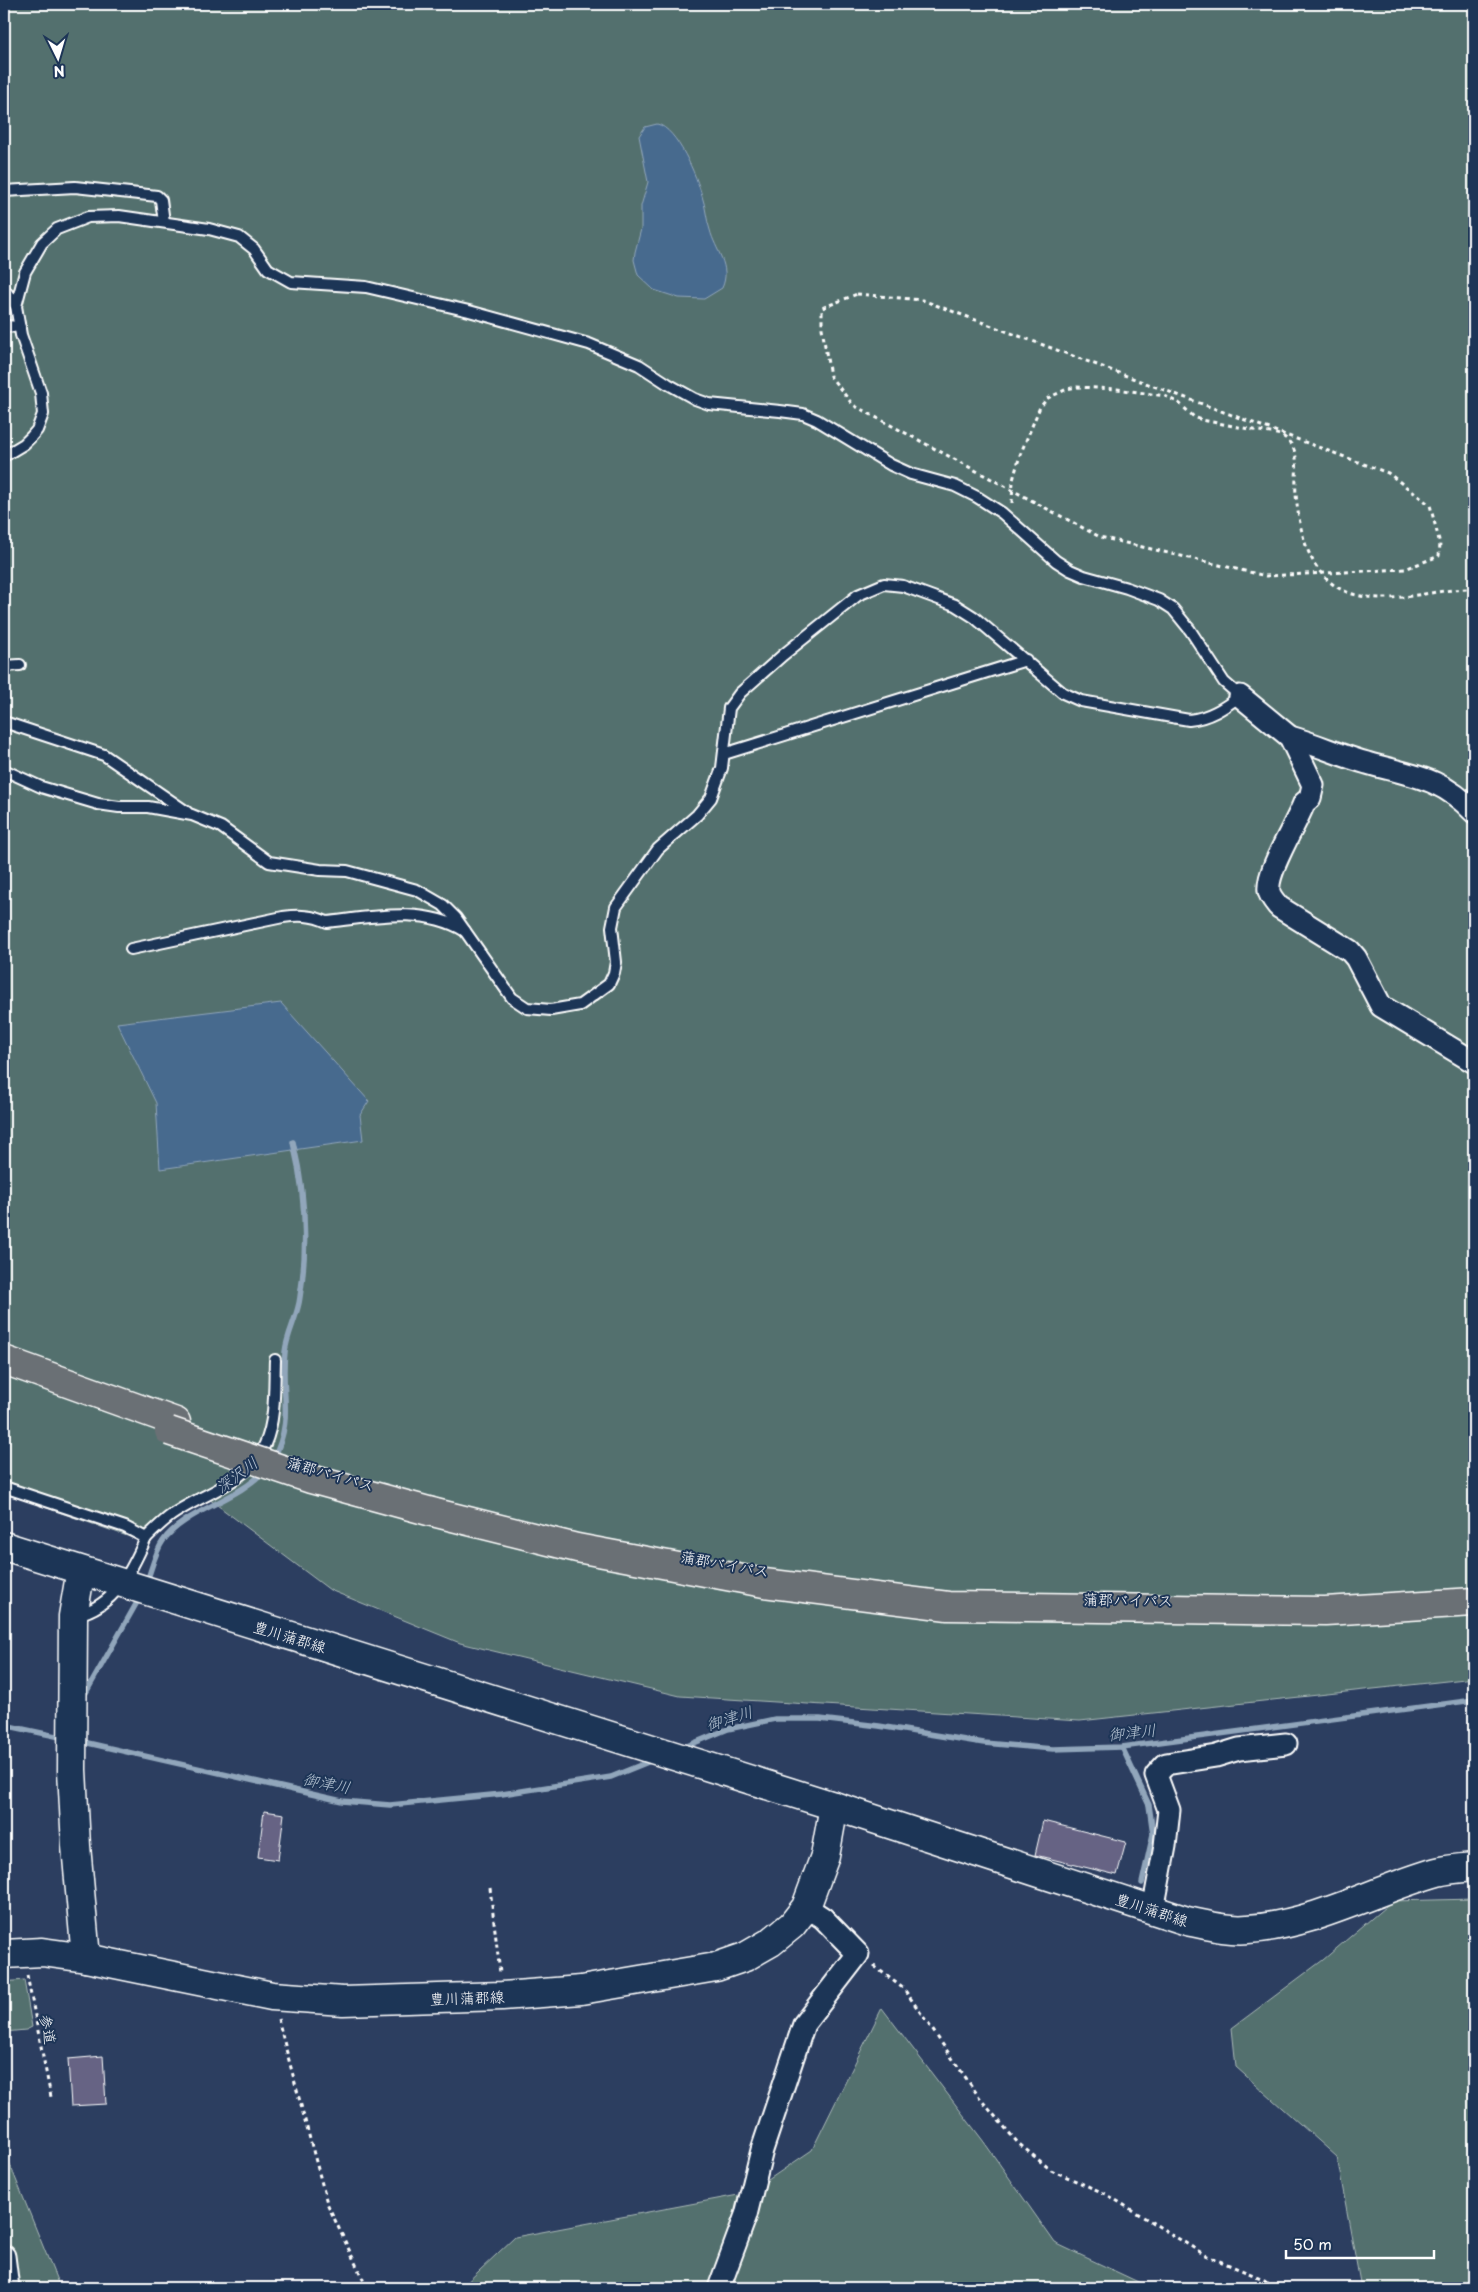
<svg xmlns="http://www.w3.org/2000/svg" width="1478" height="2292" viewBox="0 0 1478 2292" font-family="'Playpen Sans','Klee One',sans-serif">
<style>
.green{fill:#53706e;stroke:#a9b8b6}
.water{fill:#476a8e;stroke:#91a6bb}
.lines{fill:none;stroke-linecap:round;stroke-linejoin:round}
.stream{stroke:#91a6bb;stroke-width:5.5}
.building{fill:#666484;stroke:#fff}
.lane-casing{stroke:#fff;stroke-width:14}
.street-casing{stroke:#fff;stroke-width:25}
.secondary-casing{stroke:#fff;stroke-width:31}
.highway-casing{stroke:#fff;stroke-width:31}
.path{stroke:#fff;stroke-width:3;stroke-dasharray:4 4;stroke-linecap:butt}
.lane{stroke:#1d3557;stroke-width:10}
.street{stroke:#1d3557;stroke-width:21}
.secondary{stroke:#1d3557;stroke-width:28}
.highway{stroke:#6b7074;stroke-width:28}
.highway-bridge-casing{stroke:#fff;stroke-width:31;stroke-linecap:butt}
.highway-bridge{stroke:#6b7074;stroke-width:28}
.labels{text-anchor:middle;dominant-baseline:central;stroke-width:4;stroke-linejoin:round;paint-order:stroke}
.street-label{font-size:15px;fill:#fff;stroke:#1d3557}
.water-label{font-size:16px;font-style:italic;fill:#b5c3d2;stroke:#1d3557}
</style>
<rect width="100%" height="100%" fill="#2c3e60"/>
<filter id="ink" filterUnits="userSpaceOnUse"><feTurbulence type="fractalNoise" baseFrequency=".02" numOctaves="2"/><feDisplacementMap in="SourceGraphic" scale="10" xChannelSelector="R" yChannelSelector="G"/><feConvolveMatrix kernelMatrix="1 2 1 2 8 2 1 2 1" color-interpolation-filters="sRGB"/></filter>
<g filter="url(#ink)">
<g class="green">
<polygon points="4,4 1474,4 1474,1678 1080,1721 680,1696 460,1643 330,1590 205,1496 167,1513 133,1538 4,1493"/>
<polygon points="1474,1899 1474,2288 1361,2288 1337,2157 1236,2067 1232,2028 1323,1960 1392,1901"/>
<polygon points="24,1980 32,2027 26,2030 4,2032 4,1982"/>
<polygon points="882,2008 984,2142 1055,2243 1151,2288 461,2288 515,2237 749,2193 812,2150"/>
<polygon points="4,2150 60,2288 4,2288"/>
</g>
<g class="water">
<path d="M657,124C677,128 697,177 702,196C706,207 706,219 710,230C715,250 732,266 722,288L704,299L679,298L654,290L638,275L634,260L635,252L641,229V206L648,182L639,136L645,127Z"/>
<polygon points="281,1003 369,1101 360,1115 363,1140 160,1169 156,1103 117,1023"/>
</g>
<g class="lines">
<g class="stream">
<path d="M273,1460C295,1417 280,1395 285,1352C287,1333 298,1316 300,1297C308,1247 305,1192 293,1142"/>
<path d="M146,1584C151,1571 155,1552 163,1541C185,1510 237,1501 264,1471"/>
<polyline points="83,1698 140,1597"/>
<polyline points="4,1725 65,1738"/>
<polyline points="79,1741 342,1801 390,1805 502,1794 611,1777 653,1760"/>
<polyline points="1122,1747 1149,1805 1153,1834 1142,1883"/>
<polyline points="682,1748 728,1729 775,1719 820,1719 879,1726 984,1743 1053,1749 1122,1747 1474,1700"/>
</g>
</g>
<g class="building">
<polygon points="264,1811 284,1814 278,1860 258,1857"/>
<polygon points="1043,1821 1126,1842 1117,1875 1035,1855"/>
<polygon points="103,2056 106,2104 71,2106 68,2059"/>
</g>
<g class="lines">
<defs>
<g id="lane">
<polyline points="4,191 75,187 157,196 161,200 164,222"/>
<polyline points="4,289 16,306"/>
<polyline points="4,326 20,327"/>
<path d="M4,456L24,444L31,437L37,430L43,414L41,393L21,335L16,306L25,272L42,243L57,229L88,217L119,216L209,229L239,237L254,249L268,269L291,282L366,287L469,311L589,344L639,365L668,384L695,399L709,404L780,411L803,414L817,420L891,465L911,474L955,486L977,497L1002,513L1056,561L1070,570L1084,576L1127,588L1159,600L1173,609L1190,630L1224,682L1240,696C1224,708 1209,718 1189,720L1081,701L1063,693L974,617L955,605L903,586L884,584L858,595L783,655L740,693L729,708L722,768L711,798L697,815L658,849L616,907L612,927L616,962L614,973L609,984L580,1005L551,1010L527,1008L512,998L456,918L443,905L417,890L347,871L320,870L269,862L221,827L192,815L148,807H119L98,804L41,787L4,770"/>
<polyline points="4,666 20,665"/>
<polyline points="4,722 104,755 187,812"/>
<polyline points="724,754 1026,660"/>
<path d="M131,949L283,917C299,915 312,915 327,922C372,917 424,906 465,931"/>
<path d="M4,1487L125,1527L146,1538C131,1572 115,1606 76,1615"/>
<path d="M146,1538C153,1531 160,1524 169,1517C201,1493 247,1485 265,1444C276,1419 274,1387 275,1360"/>
</g>
<g id="street">
<path d="M1240,696L1290,737L1313,785L1310,798L1304,803C1297,823 1266,871 1269,891C1270,897 1275,902 1279,907L1350,951L1356,958L1381,1006L1474,1062"/>
<path d="M1290,737C1316,744 1341,756 1367,763C1411,776 1440,776 1474,812"/>
<polyline points="1153,1910 1165,1846 1169,1810 1156,1775 1166,1764 1216,1756 1239,1749 1286,1744"/>
<polyline points="4,2256 8,2288"/>
<polyline points="719,2288 746,2215 762,2150 804,2024 858,1954 823,1918 806,1907"/>
</g>
<g id="secondary">
<polyline points="4,1546 834,1806"/>
<polyline points="80,1575 73,1616 72,1770 76,1846 86,1958"/>
<path d="M4,1954L42,1952L86,1958L272,1996L343,2001L502,1996L581,1990L716,1967L745,1957L771,1942L792,1925L806,1907L825,1856L834,1806L1187,1921C1207,1925 1228,1931 1248,1929C1315,1925 1373,1890 1437,1872C1448,1869 1462,1868 1474,1867"/>
</g>
<g id="highway">
<polyline points="4,1360 176,1422"/>
<polyline points="432,1512 577,1548 764,1583 948,1606 1325,1611 1474,1602"/>
</g>
</defs>
<use href="#lane" class="lane-casing"/>
<use href="#street" class="street-casing"/>
<use href="#secondary" class="secondary-casing"/>
<use href="#highway" class="highway-casing"/>
<g class="path">
<polygon points="857,294 922,300 1388,473 1430,505 1440,544 1439,556 1405,569 1266,576 1100,537 853,405 830,376 822,328 822,308"/>
<path d="M1012,503L1013,480L1020,455L1040,407L1048,398L1067,389L1077,387L1117,389L1165,396L1179,403L1194,417L1202,420L1281,435C1304,449 1294,472 1296,494C1300,540 1313,591 1367,597C1403,602 1439,588 1474,589"/>
<polyline points="490,1888 500,1973"/>
<polyline points="874,1966 904,1989 982,2101 1018,2143 1051,2170 1106,2194 1205,2255 1263,2279 1276,2288"/>
<polyline points="27,1975 51,2097"/>
<polyline points="278,2019 327,2203 367,2288"/>
</g>
<use href="#lane" class="lane"/>
<use href="#street" class="street"/>
<use href="#secondary" class="secondary"/>
<use href="#highway" class="highway"/>
<defs>
<polyline id="highway-bridge" points="169,1431 311,1479 432,1512"/>
</defs>
<use href="#highway-bridge" class="highway-bridge-casing"/>
<use href="#highway-bridge" class="highway-bridge"/>
</g>
</g>
<g class="labels">
<g class="street-label">
<text transform="translate(331 1473) rotate(16)">蒲郡バイパス</text>
<text transform="translate(725 1563) rotate(10)">蒲郡バイパス</text>
<text transform="translate(1128 1599) rotate(1)">蒲郡バイパス</text>
<text transform="translate(290 1636) rotate(17)">豊川蒲郡線</text>
<text transform="translate(1152 1909) rotate(18)">豊川蒲郡線</text>
<text transform="translate(467 1997) rotate(-2)">豊川蒲郡線</text>
<text transform="translate(49 2029) rotate(79)">参道</text>
</g>
<g class="water-label">
<text transform="translate(236 1474) rotate(-37)">深沢川</text>
<text transform="translate(729 1717) rotate(-17)">御津川</text>
<text transform="translate(1132 1731) rotate(-6)">御津川</text>
<text transform="translate(327 1782) rotate(11)">御津川</text>
</g>
</g>
<rect width="1478" height="2292" fill="none" stroke="#1d3557" stroke-width="20"/>
<rect x="10" y="10" width="1458" height="2272" fill="none" stroke="#fff" stroke-width="2" filter="url(#ink)"/>
<g transform="translate(58 58) rotate(175)" stroke="#1d3557" stroke-width="4" paint-order="stroke">
<path d="M0-4L9 19L0 12L-9 19Z" fill="#ffffff"/>
<text y="-8" font-size="14" font-weight="bold" text-anchor="middle" fill="#ffffff">N</text>
</g>
<path d="M1286 2250v8h148v-8" fill="none" stroke="#ffffff" stroke-width="2.5"/>
<text x="1293" y="2250" font-size="15" fill="#ffffff" stroke="#1d3557" stroke-width="4" paint-order="stroke">50 m</text>
</svg>
